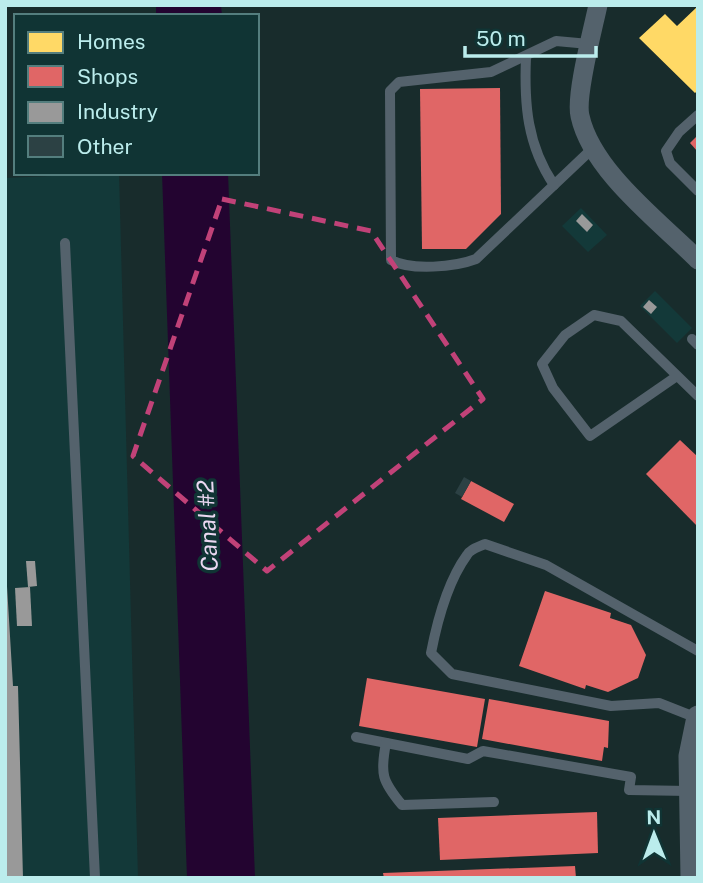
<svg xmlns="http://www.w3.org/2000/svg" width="703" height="883" viewBox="0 0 703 883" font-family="'Public Sans',sans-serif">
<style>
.built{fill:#133939}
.water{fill:#230430}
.homes{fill:#ffd966}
.shops{fill:#e06666}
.industry{fill:#999}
.building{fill:#2c4144}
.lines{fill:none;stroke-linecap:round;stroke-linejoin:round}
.service{stroke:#54626c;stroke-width:10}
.minor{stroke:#54626c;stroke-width:19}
.tertiary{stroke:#54626c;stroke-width:23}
.marked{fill:none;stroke:#c14278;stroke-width:5;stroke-dasharray:14 9;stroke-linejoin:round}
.labels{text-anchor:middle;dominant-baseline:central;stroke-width:7;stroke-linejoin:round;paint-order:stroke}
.water-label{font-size:23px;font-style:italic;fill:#ebd8f2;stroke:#103434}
</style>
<rect width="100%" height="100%" fill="#182c2c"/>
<g class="built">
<polygon points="119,173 138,878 5,878 5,178"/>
<polygon points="581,208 607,235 588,252 562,226"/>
<polygon points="655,291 692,328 677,343 640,306"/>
</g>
<g class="water">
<polygon points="156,5 221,5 222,16 156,16"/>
<polygon points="162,173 228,173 255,878 187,878"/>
</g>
<polygon class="homes" points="698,6 698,90 695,93 639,38 665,14 677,26"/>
<g class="shops">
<polygon points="500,88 501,214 466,249 422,249 420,89"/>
<polygon points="698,135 698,152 690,143"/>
<polygon points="680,440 698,457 698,527 646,474"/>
<polygon points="471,481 514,504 504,522 461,499"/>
<polygon points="545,591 611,613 610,618 631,625 646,655 638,678 608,692 586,685 585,689 519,666"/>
<polygon points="367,678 485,699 477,747 359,726"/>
<polygon points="489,699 609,721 608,748 604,747 602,761 482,739"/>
<polygon points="597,812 598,853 440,860 438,818"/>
<polygon points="575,866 576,878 384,878 383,873"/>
</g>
<g class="industry">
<polygon points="582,214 593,225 587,232 576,221"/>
<polygon points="649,300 657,307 651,314 643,307"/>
<polygon points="5,553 13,686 18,686 23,878 5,878"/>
<polygon points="26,561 35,561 37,586 28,587"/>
<polygon points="30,587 32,626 17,626 15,588"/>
</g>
<polygon class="building" points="464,477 471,481 462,497 455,493"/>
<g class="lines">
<g class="service">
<path d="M589,44L556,41L491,72L399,82L390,91L391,260C411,271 455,267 476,259L593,148"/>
<path d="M526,57C524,104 527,145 554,185"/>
<polyline points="698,115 679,132 666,151 670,163 698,191"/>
<polyline points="65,243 95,878"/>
<polyline points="692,339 698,345"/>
<polyline points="677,376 590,436 553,388 542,364 565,335 594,315 621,321 698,396"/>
<path d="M697,718L659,703L611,706L452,674L431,653C437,622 448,581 467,555C470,549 479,547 485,544L546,565L698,651"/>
<polyline points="356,737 468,759 483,751 631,777 629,790 689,791"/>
<path d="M386,743C380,774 382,781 402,805L494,802"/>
</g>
<path class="minor" d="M598,5C593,29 575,96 580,116C592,171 659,221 698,260"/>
<polyline class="tertiary" points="692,878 690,756 698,717"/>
</g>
<path class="marked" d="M222,199L371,231L483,399L267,571L133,456Z"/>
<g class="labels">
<g class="water-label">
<text transform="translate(207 526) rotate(-93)">Canal #2</text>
</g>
</g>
<rect width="703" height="883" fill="none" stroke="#bbecec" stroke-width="14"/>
<rect x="14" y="14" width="245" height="161" fill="#103434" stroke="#547e7e" stroke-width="2"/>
<rect x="28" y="32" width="35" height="21" fill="#ffd966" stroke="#547e7e" stroke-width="2"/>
<text x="77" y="49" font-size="21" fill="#bbecec">Homes</text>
<rect x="28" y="66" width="35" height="21" fill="#e06666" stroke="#547e7e" stroke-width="2"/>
<text x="77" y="84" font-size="21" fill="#bbecec">Shops</text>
<rect x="28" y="102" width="35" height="21" fill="#999999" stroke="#547e7e" stroke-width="2"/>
<text x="77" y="119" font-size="21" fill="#bbecec">Industry</text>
<rect x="28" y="136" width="35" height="21" fill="#2c4144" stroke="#547e7e" stroke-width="2"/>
<text x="77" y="154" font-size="21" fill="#bbecec">Other</text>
<g transform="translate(654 834) rotate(359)" stroke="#103434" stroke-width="5" paint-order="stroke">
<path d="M0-5L12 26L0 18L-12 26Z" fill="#bbecec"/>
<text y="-10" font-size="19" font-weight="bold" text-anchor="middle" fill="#bbecec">N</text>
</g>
<path d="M465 46v10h131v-10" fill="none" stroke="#bbecec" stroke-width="3.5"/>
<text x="476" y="46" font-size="21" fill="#bbecec" stroke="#103434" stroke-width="5" paint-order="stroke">50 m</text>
</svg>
